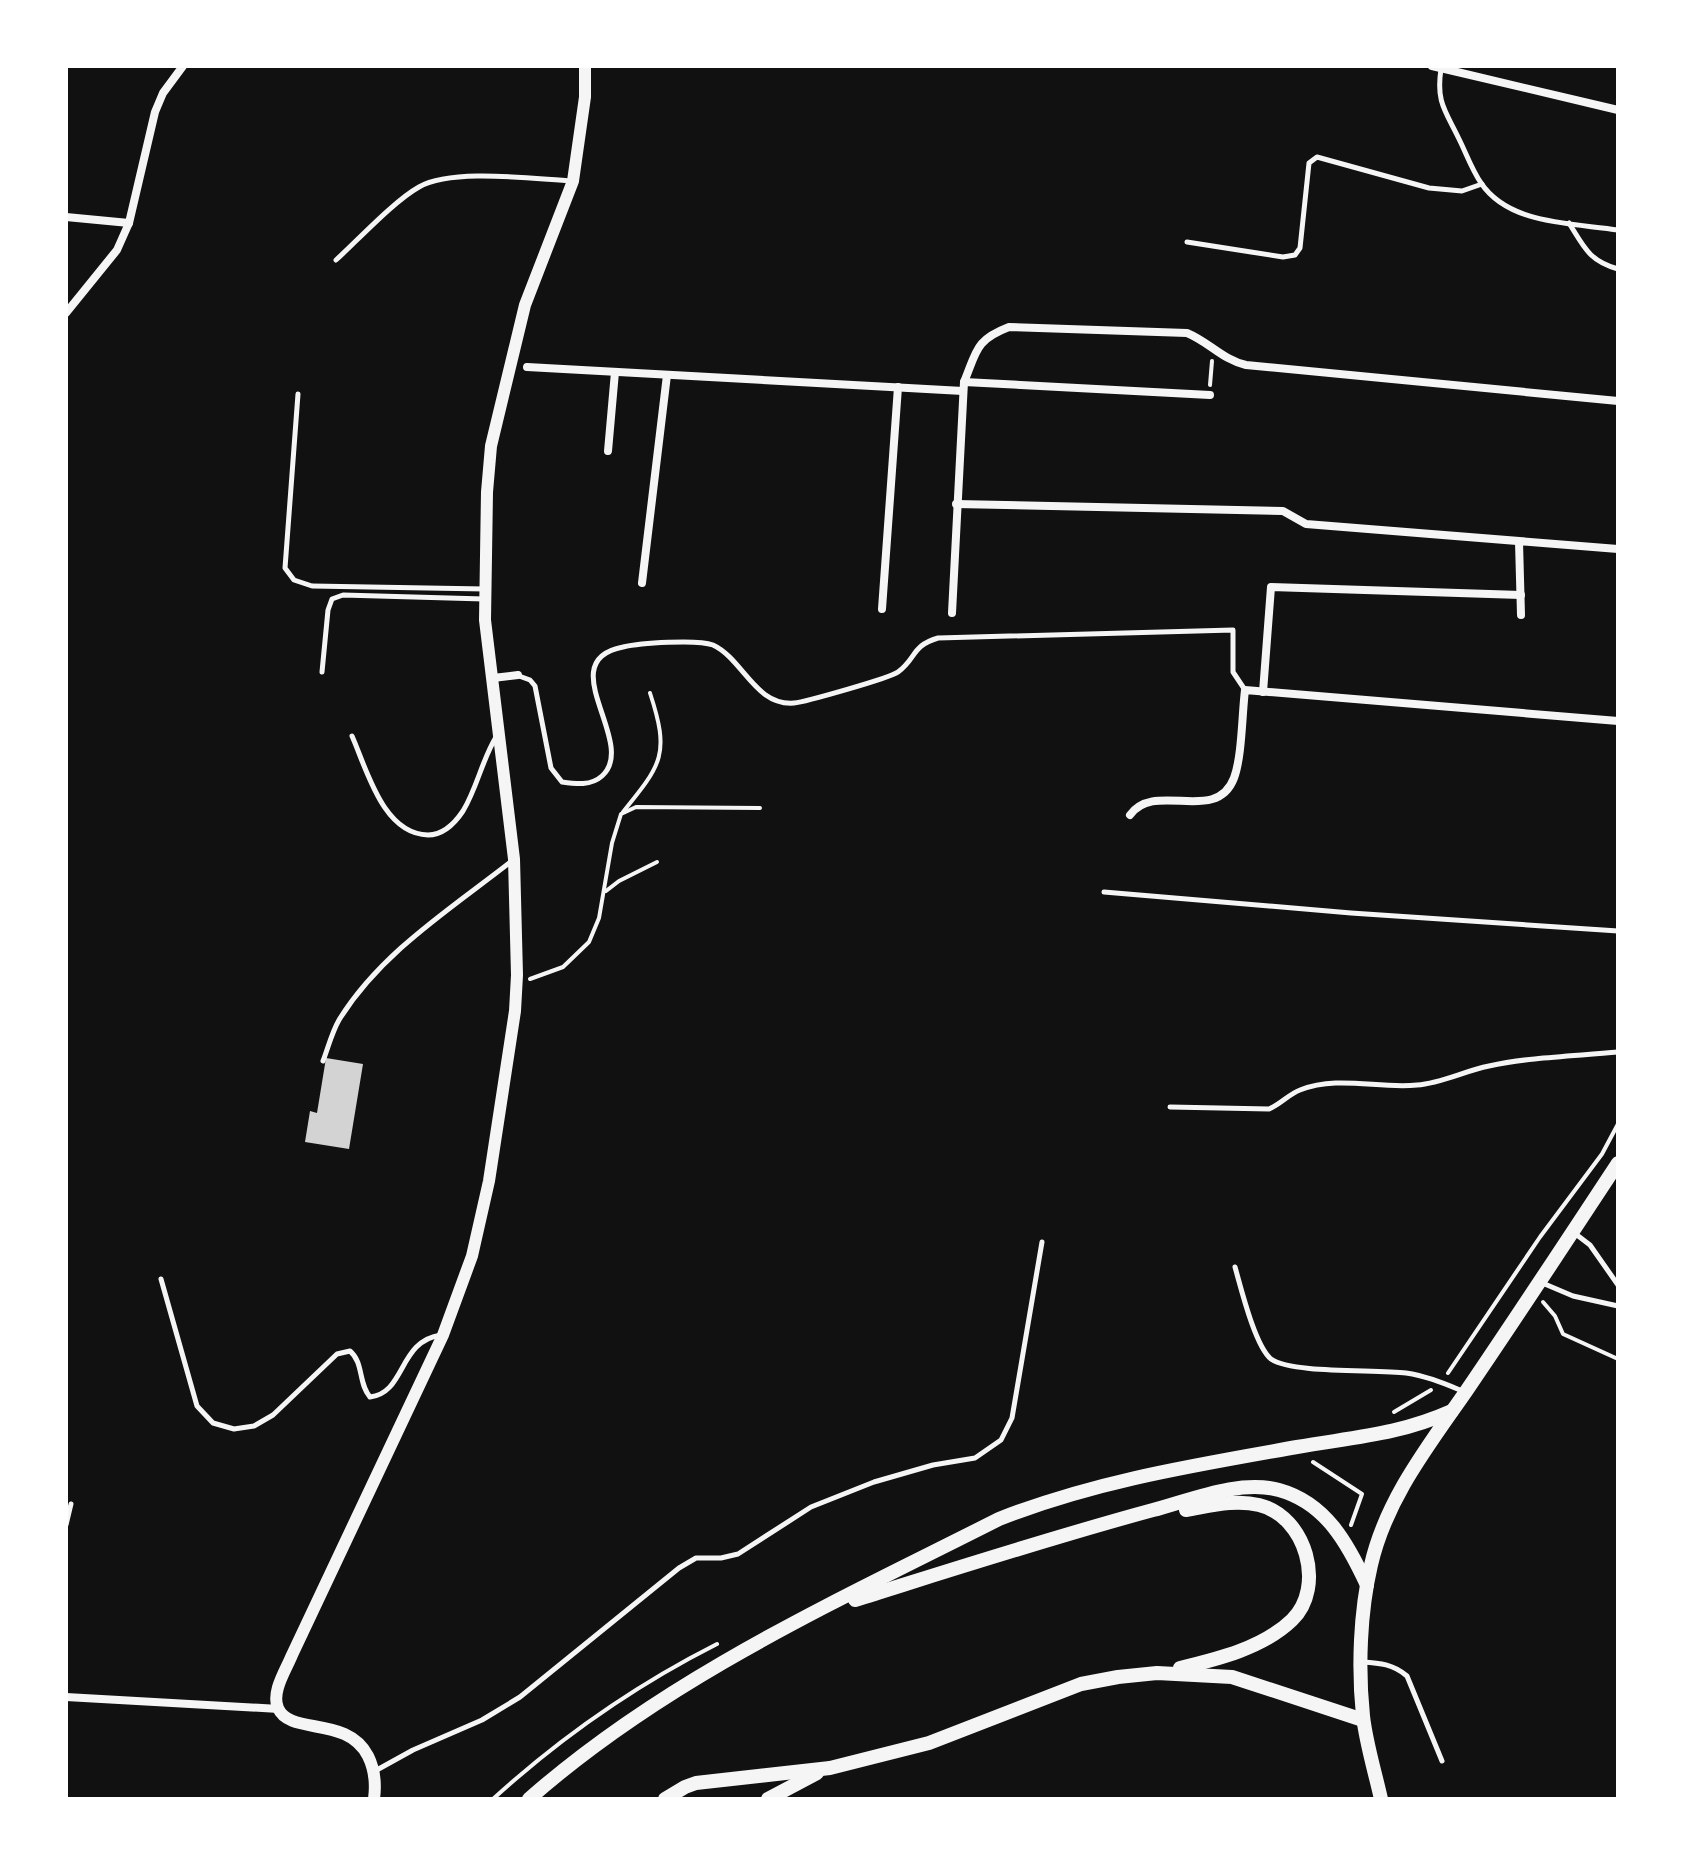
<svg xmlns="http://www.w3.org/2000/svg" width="1684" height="1865" viewBox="0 0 1684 1865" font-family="Literata,serif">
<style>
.building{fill:#d3d3d3}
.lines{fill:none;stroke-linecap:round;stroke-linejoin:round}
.path{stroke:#f5f5f5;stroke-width:4}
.service{stroke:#f5f5f5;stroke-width:5}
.minor{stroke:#f5f5f5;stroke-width:8}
.tertiary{stroke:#f5f5f5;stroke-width:12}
.secondary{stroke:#f5f5f5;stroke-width:14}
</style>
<rect width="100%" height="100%" fill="#111"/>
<polygon class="building" points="326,1058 363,1064 349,1149 305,1142 310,1111 317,1113"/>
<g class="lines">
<g class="path">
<polyline points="1210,385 1212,361"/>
<path d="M623,812C662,764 670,754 650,693"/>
<polyline points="606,891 619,881 657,862"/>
<polyline points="530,979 563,967 589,942 599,918 612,843 621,814 636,807 760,808"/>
<polyline points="1543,1302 1555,1316 1563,1334 1618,1359"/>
<polyline points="1448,1373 1540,1237 1602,1154 1618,1124"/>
<polyline points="1394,1412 1431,1390"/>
<polyline points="1313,1462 1362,1494 1351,1525"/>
<path d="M493,1799C560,1738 636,1685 717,1644"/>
</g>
<g class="service">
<path d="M1441,69C1436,102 1445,110 1459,139C1466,153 1472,170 1481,183C1509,225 1573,223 1618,230"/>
<path d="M1569,223C1584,247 1589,261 1618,269"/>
<polyline points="1187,242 1283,257 1295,255 1300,248 1309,163 1317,157 1429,188 1462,191 1482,184"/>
<path d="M336,260C358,240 394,201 419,187C452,168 533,179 572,181"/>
<polyline points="298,394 285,568 294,580 312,586 485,589"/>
<polyline points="322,672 328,610 332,599 343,595 484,599"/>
<path d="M519,676L530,680L535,686L551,768L562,782C576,784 591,786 602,776C639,743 550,661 623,647C640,643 697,639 713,645C743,659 755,706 794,703C805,702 890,678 898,672C917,658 911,646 938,638L1233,630V672L1245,690"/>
<path d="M352,736C367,770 383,834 428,835C443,835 455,823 463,811C477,788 482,760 496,737"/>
<polyline points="1104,892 1351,913 1618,931"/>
<path d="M323,1061C328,1048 332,1032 339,1020C381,952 452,908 513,860"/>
<path d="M1170,1107L1269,1109C1281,1104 1289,1094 1300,1090C1338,1075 1378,1089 1417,1085C1442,1083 1464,1071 1489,1066C1530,1057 1576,1056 1618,1052"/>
<polyline points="1573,1232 1590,1245 1618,1285"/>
<path d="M1235,1267C1241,1288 1255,1346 1271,1359C1292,1374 1376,1369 1406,1373C1427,1376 1445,1384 1465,1392"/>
<path d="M161,1279L197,1406L213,1423L234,1429L254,1426L273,1415L337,1354L350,1351C364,1363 358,1383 370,1397C406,1393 398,1341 441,1335"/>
<polyline points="1540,1282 1573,1296 1618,1306"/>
<polyline points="66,1525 71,1504"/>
<path d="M1362,1662C1380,1663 1393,1664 1407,1676L1442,1761"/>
<polyline points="375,1771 413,1750 482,1720 520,1697 679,1568 696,1558 721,1558 738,1554 811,1507 874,1482 933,1465 975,1458 1001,1440 1012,1418 1042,1242"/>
</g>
<g class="minor">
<polyline points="1432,66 1618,110"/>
<polyline points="66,217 129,223"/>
<polyline points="66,313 117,250 129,223 155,112 163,93 183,66"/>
<polyline points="527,367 963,391"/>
<polyline points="964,382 1210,395"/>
<polyline points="608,451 615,372"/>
<polyline points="956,504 1283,511 1306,524 1618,549"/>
<polyline points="1519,542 1521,615"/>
<polyline points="642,583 667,375"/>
<polyline points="882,609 898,387"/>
<path d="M952,613L964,382C977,351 975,340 1009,327L1187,333C1209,342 1223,360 1246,365L1618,401"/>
<polyline points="493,678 518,675"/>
<polyline points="1263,692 1271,587 1521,595"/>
<path d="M1130,815C1155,780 1216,825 1234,778C1242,757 1242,714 1245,690L1618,721"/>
<polyline points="66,1697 279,1709"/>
</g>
<path class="tertiary" d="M374,1799C376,1784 375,1770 368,1756C347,1715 290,1736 278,1708C271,1692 286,1670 292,1655L443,1335L472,1256L489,1181L515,1011L517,975L514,859L485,620L487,492L491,446L525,305L573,181L585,97V66"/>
<g class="secondary">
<path d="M855,1600C954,1569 1053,1537 1153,1510C1191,1500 1240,1479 1279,1490C1326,1503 1348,1544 1367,1585"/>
<path d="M1180,1668C1218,1659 1263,1648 1292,1620C1326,1587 1306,1516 1259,1505C1235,1499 1210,1506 1186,1510"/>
<path d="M529,1799C666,1678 837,1601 999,1519C1095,1481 1196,1465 1297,1447C1354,1437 1398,1435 1452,1411"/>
<polyline points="665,1799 685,1787 696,1783 830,1768 929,1743 1081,1684 1118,1677 1157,1673 1232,1677 1363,1720"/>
<polyline points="768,1799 817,1773"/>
<path d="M1381,1799C1375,1772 1366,1743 1363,1716C1358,1668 1360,1612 1371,1565C1386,1499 1429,1445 1467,1390C1518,1315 1568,1239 1618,1163"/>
</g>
</g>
<rect width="1684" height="1865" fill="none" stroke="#ffffff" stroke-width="136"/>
</svg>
